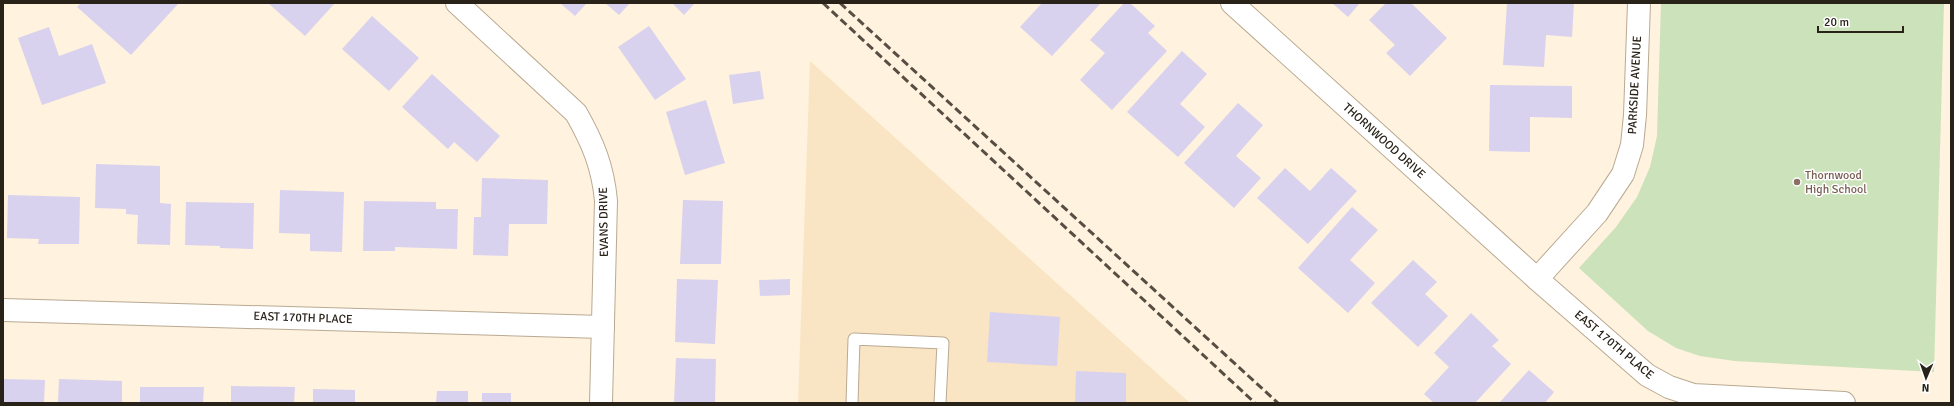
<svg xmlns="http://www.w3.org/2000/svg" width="1954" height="406" viewBox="0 0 1954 406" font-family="Signika,sans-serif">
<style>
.built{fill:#f9e5c4}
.green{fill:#cbe2ba}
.building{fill:#d9d2ee}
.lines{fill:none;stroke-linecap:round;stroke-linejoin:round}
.service-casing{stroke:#b9aa92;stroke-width:13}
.minor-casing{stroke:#b9aa92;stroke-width:24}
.service{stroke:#fff;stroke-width:11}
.minor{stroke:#fff;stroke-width:22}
.rail{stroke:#564e43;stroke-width:3;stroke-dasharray:8 4;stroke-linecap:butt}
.education-dot{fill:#8d6e63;stroke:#fff;stroke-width:1.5}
.labels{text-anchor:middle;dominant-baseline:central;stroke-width:3;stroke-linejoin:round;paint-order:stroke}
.street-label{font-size:12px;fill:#282219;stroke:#fff}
.education-label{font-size:12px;fill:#785e54;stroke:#fff;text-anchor:start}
</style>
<rect width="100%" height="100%" fill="#fff2de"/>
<polygon class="built" points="810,61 1190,403 798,403"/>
<polygon class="green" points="1661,3 1944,3 1934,372 1735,361 1700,356 1676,348 1648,331 1579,268 1616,227 1637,197 1650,167 1657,136"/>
<g class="building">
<polygon points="81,3 179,3 131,55 77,7"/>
<polygon points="268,3 335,3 305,36"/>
<polygon points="560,3 587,3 575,16"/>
<polygon points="605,3 630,3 619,15"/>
<polygon points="672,3 695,3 684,15"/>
<polygon points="1042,3 1101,3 1052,56 1020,27"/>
<polygon points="1124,3 1130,3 1155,26 1148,33 1167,51 1112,110 1080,80 1105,53 1090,40"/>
<polygon points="1332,3 1360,3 1348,17"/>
<polygon points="1386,3 1411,3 1447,38 1410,76 1386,53 1395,45 1369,20"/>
<polygon points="1507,3 1574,3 1572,37 1546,35 1544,67 1503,65"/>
<polygon points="372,16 419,58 389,91 342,49"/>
<polygon points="649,26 686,79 655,100 618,47"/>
<polygon points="49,27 59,56 92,44 106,83 42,105 18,38"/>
<polygon points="1182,51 1207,74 1180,104 1205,127 1178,157 1127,112"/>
<polygon points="760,71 764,99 733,104 729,75"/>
<polygon points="432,74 500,136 477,162 454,142 448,149 402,107"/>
<polygon points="1490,85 1572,86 1572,118 1530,117 1530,152 1489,151"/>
<polygon points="706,100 725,163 685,175 666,112"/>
<polygon points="1238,103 1263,125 1236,156 1261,178 1234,208 1184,163"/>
<polygon points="96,164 160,166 160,203 171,204 170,245 137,244 138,215 126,214 126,209 95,208"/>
<polygon points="1285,168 1310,191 1331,168 1357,191 1308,244 1257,198"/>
<polygon points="482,178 548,180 547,224 509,224 508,256 473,255 474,217 481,217"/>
<polygon points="280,190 344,192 342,252 310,251 310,234 279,233"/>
<polygon points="8,195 80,197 79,244 38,244 39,239 7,238"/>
<polygon points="683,200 723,201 721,264 680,264"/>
<polygon points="364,201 436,202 436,209 458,209 457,249 395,247 395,251 363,251"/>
<polygon points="186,202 254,203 253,249 220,248 220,246 185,245"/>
<polygon points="1352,207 1378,230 1350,260 1375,283 1348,313 1298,268"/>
<polygon points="1413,260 1437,282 1425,294 1448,316 1418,347 1371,303"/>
<polygon points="677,279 718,280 715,344 675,342"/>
<polygon points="790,279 790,295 760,296 759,280"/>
<polygon points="990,312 1060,317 1057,366 987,362"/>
<polygon points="1471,313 1499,340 1492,346 1511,364 1475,403 1434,403 1424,394 1449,367 1434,353"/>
<polygon points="676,358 716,359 715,403 674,403"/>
<polygon points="1529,370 1554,392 1545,403 1499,403"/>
<polygon points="1076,371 1126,373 1126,403 1075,403"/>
<polygon points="4,379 45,380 44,403 4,403"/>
<polygon points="59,379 122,381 122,403 58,403"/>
<polygon points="231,386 295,387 294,403 231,403"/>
<polygon points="140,387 204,387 203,403 140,403"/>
<polygon points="313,389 355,390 355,403 313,403"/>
<polygon points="437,391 468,391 468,403 436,403"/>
<rect x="482" y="393" width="29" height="10"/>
</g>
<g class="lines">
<defs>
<polyline id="service" points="852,403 854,339 943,343 940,403"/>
<g id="minor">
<path d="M457,3L576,113C593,143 603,167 606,201L601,403"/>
<polyline points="1232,3 1537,279 1647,375 1669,387 1693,395 1844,403"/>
<polyline points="1537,279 1597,213 1623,174 1632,145 1635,115 1639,3"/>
<polyline points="3,310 603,327"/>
</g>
</defs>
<use href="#service" class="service-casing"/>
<use href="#minor" class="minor-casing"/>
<use href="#service" class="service"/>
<use href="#minor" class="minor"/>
<g class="rail">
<polyline points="823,3 1255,403"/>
<polyline points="840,3 1278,403"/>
</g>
</g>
<circle class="education-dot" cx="1797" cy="182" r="4"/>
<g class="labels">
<g class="street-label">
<text transform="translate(1635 85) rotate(-87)">PARKSIDE AVENUE</text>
<text transform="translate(1384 141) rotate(42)">THORNWOOD DRIVE</text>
<text transform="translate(604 222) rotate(-91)">EVANS DRIVE</text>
<text transform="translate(303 318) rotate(2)">EAST 170TH PLACE</text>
<text transform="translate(1614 345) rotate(40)">EAST 170TH PLACE</text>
</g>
<g class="education-label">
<text x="1805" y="175">Thornwood<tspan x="1805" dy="14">High School</tspan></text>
</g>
</g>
<rect width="1954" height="406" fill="none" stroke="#282219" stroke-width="8"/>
<g transform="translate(1926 378) rotate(182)" stroke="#ffffff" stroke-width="3" paint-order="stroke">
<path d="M0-3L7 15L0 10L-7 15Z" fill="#282219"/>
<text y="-6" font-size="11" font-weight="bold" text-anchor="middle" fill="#282219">N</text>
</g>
<path d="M1818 26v6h85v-6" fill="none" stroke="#282219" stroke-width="2"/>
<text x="1824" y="26" font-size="12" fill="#282219" stroke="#ffffff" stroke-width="3" paint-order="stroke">20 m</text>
</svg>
